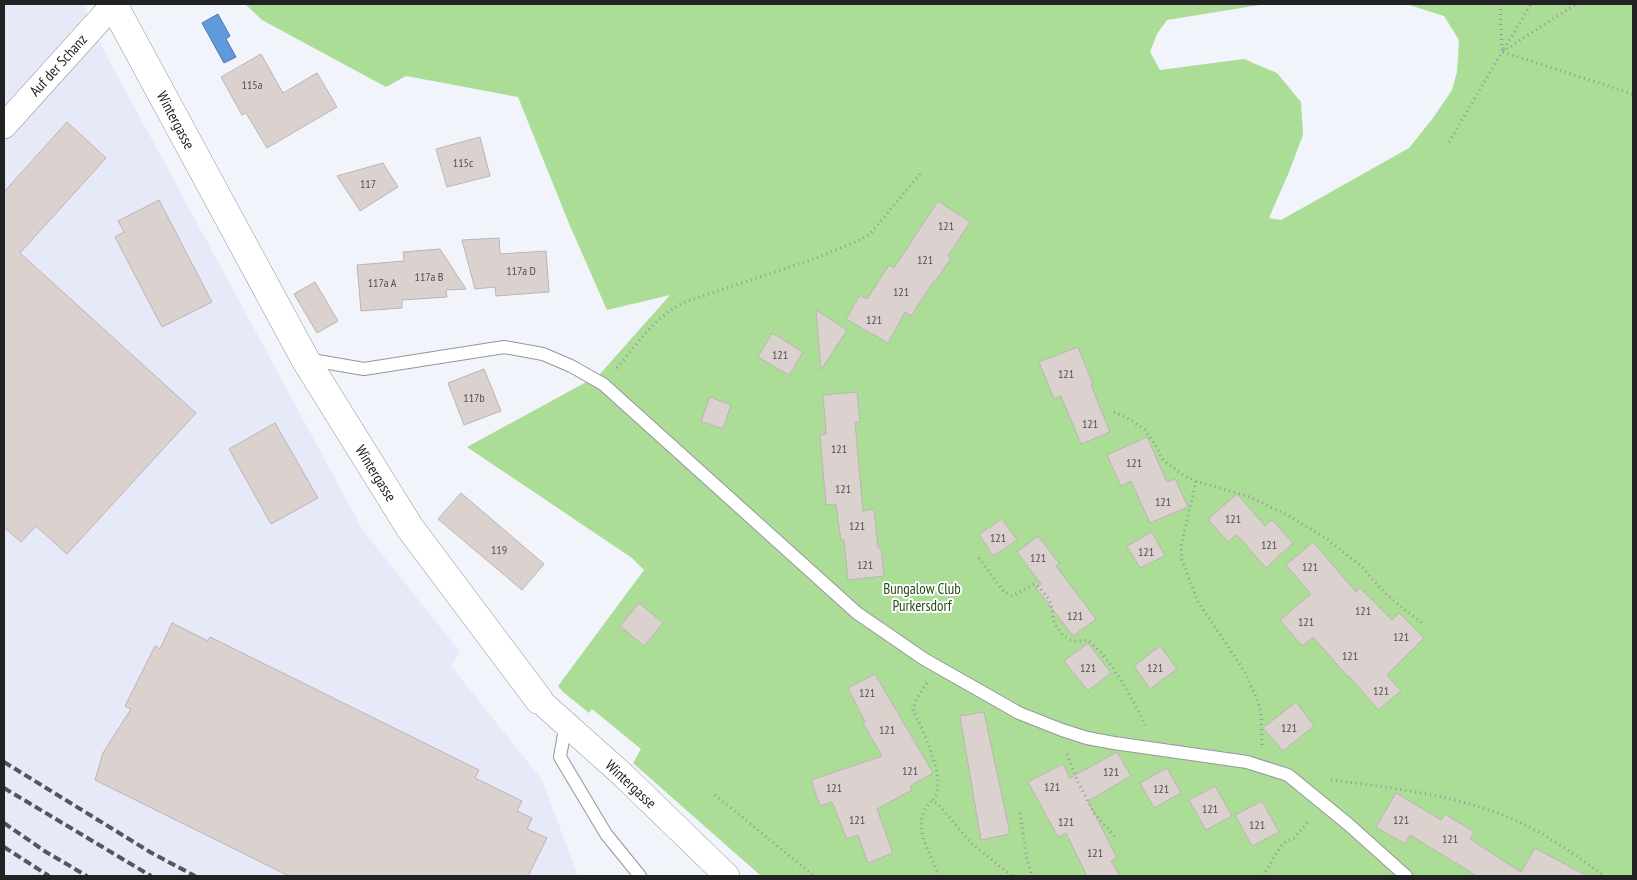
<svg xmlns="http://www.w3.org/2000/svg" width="1637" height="880" viewBox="0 0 1637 880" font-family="'PT Sans Narrow',sans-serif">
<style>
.built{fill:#e6e9f7}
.green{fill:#abdd96}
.water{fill:#619adc;stroke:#4e76a5}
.building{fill:#dbd2d0;stroke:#bdb4b3}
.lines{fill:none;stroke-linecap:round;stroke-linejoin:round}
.lane-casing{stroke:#95969d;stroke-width:14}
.street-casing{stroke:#95969d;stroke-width:26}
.secondary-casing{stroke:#95969d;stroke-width:29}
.path{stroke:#95979c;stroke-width:3;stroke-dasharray:1 4;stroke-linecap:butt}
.lane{stroke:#fff;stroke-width:12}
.street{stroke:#fff;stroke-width:25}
.secondary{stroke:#fff;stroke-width:28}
.rail{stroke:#555659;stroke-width:4;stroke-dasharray:8 4;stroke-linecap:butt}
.labels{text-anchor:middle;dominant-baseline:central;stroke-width:4;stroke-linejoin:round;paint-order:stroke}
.number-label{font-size:12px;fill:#504e4f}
.street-label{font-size:15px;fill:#212224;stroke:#fff}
.park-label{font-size:15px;fill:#294b18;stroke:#fff}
</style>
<rect width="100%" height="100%" fill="#f2f4fb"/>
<polygon class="built" points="4,4 83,4 103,49 364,532 460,652 451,666 542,780 578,876 4,876"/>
<polygon class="green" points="245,4 1266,4 1167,20 1157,34 1150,52 1160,70 1244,59 1277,73 1301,102 1303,135 1289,172 1269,218 1281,220 1409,148 1433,118 1452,90 1457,72 1459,40 1444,16 1406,4 1633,4 1633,876 761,876 633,763 641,749 592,709 589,713 563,692 558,686 644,570 632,558 467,447 599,375 670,295 607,310 570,226 518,97 406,76 386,87 262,20"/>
<polygon class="water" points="218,14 230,36 226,39 236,57 224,63 202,23"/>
<g class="building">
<polygon points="261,54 283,93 317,73 337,107 267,148 246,113 242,115 221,77"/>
<polygon points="67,122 106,158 20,253 196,413 67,554 36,526 21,542 4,527 4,192"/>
<polygon points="480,137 490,176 447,187 436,149"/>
<polygon points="383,163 398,187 360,211 337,176"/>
<polygon points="159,200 212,302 162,327 115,237 124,232 118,221"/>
<polygon points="938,201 970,222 948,256 951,258 935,282 934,281 911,316 905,312 888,343 846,319 860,295 867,299 889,265 894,268"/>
<polygon points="499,238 500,254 546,251 549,292 496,296 495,287 475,289 462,240"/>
<polygon points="440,249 466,289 446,290 447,297 402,300 402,308 361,311 357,265 404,261 403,252"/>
<polygon points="315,282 338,321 317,333 294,294"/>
<polygon points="816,310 847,330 821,370"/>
<polygon points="772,333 803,352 789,375 758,357"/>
<polygon points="1078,347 1093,384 1091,385 1110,432 1081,444 1061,396 1054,399 1039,362"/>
<polygon points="484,369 501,411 464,425 448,383"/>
<polygon points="857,392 860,422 855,422 863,511 874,509 878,548 881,548 884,576 848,580 844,540 841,540 836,504 826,505 820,435 826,434 823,395"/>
<polygon points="710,397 731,405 723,429 701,421"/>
<polygon points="275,423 318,498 271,524 229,449"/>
<polygon points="1147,437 1167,482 1175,479 1188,507 1150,523 1131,481 1121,486 1107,455"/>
<polygon points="461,493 544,564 522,590 438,519"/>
<polygon points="1237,494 1265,526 1272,520 1293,543 1266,568 1237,535 1228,542 1208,519"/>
<polygon points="1002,519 1017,540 993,556 979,534"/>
<polygon points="1152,532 1165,556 1140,568 1127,546"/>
<polygon points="1038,536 1059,563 1056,566 1096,619 1073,636 1036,588 1041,584 1017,552"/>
<polygon points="1313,542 1356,592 1360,588 1392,620 1399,613 1424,638 1387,675 1401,691 1378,710 1349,676 1348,677 1313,637 1302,646 1280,620 1311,594 1286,565"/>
<polygon points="639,603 663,623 644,646 620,626"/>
<polygon points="172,623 208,641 210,637 479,770 475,778 522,801 517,811 532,818 527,829 547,838 528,876 289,876 95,780 103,753 131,709 125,706 155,646 160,649"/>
<polygon points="1088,643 1111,673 1088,691 1064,661"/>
<polygon points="1160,646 1177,669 1150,689 1134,666"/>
<polygon points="875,674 933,773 910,786 912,790 877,809 893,853 868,863 858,835 847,839 832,802 820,806 811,780 882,756 863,723 865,722 848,688"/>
<polygon points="1296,702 1314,726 1283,751 1263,728"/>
<polygon points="984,712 1010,834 981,840 960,716"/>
<polygon points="1117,752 1131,776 1088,801 1117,858 1111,861 1120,876 1087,876 1066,833 1058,837 1028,782 1063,764 1070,778"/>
<polygon points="1167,768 1181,793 1154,808 1140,783"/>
<polygon points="1215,786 1232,816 1206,830 1189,800"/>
<polygon points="1396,793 1441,820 1445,814 1474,832 1470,839 1521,872 1535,848 1587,876 1477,876 1410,835 1405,844 1376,827"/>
<polygon points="1262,801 1279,832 1252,846 1235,815"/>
</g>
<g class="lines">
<defs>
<g id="lane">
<polyline points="306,359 364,369 504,347 543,354 571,366 603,384 857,613 924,659 1019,713 1062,730 1087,738 1114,743 1247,762 1288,775 1348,824 1406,876"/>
<polyline points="566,723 560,757 606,834 640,876"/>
</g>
<g id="street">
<polyline points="4,126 114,4"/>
<polyline points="539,700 624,776 727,876"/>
</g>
<polyline id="secondary" points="113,4 305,359 410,528 539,700"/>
</defs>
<use href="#lane" class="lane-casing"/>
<use href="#street" class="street-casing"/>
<use href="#secondary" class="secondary-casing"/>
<g class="path">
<polyline points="1500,4 1502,51"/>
<polyline points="1504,49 1531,4"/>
<polyline points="1503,52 1633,94"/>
<polyline points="1449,142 1502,52 1576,4"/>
<path d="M617,368C638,343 655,316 685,302L819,257L862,239L870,234L920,174"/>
<polyline points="1114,412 1131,420 1145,430 1155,444 1163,460 1183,475 1196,481 1250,497 1289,516 1327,539 1360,565 1387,595 1422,623"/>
<polyline points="1196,481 1181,546 1182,560 1198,602 1221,636 1244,671 1256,697 1261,712 1262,746"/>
<path d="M979,558L1004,592L1012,596L1034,584C1040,587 1049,598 1051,604C1053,612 1052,620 1057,627C1061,634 1069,642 1078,641C1084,641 1087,639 1092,644C1110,658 1136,704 1145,725"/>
<path d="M927,683L917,698L913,710C922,728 942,770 937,790C937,794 934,798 932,801"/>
<polyline points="1067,754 1077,780 1094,813 1115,837"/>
<path d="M1331,780C1393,788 1459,795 1517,821C1548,835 1577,856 1604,876"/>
<polyline points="715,795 814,876"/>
<polyline points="1020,813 1027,859 1032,876"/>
<path d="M939,876C931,853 908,823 932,801L939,805L971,843L1012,876"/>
<polyline points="1263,876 1280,847 1286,841 1294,838 1310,820"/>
</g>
<use href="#lane" class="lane"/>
<use href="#street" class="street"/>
<use href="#secondary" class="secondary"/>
<g class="rail">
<polyline points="4,762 150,852 195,876"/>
<polyline points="4,788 151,876"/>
<polyline points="4,823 46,852 87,876"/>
<polyline points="4,847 49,876"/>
</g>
</g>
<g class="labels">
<g class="number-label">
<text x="252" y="84">115a</text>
<text x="463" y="162">115c</text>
<text x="368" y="183">117</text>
<text x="946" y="225">121</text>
<text x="925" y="259">121</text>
<text x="521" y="270">117a D</text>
<text x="429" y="276">117a B</text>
<text x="382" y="282">117a A</text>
<text x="901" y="291">121</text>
<text x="874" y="319">121</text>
<text x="780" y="354">121</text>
<text x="1066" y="373">121</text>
<text x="474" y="397">117b</text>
<text x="1090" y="423">121</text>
<text x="839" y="448">121</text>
<text x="1134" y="462">121</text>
<text x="843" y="488">121</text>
<text x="1163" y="501">121</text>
<text x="1233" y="518">121</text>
<text x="857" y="525">121</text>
<text x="998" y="537">121</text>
<text x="1269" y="544">121</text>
<text x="499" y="549">119</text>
<text x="1146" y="551">121</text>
<text x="1038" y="557">121</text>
<text x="865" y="564">121</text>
<text x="1310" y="566">121</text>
<text x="1363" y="610">121</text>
<text x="1075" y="615">121</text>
<text x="1306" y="621">121</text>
<text x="1401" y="636">121</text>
<text x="1350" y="655">121</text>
<text x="1088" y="667">121</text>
<text x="1155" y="667">121</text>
<text x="1381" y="690">121</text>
<text x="867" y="692">121</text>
<text x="1289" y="727">121</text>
<text x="887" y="729">121</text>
<text x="910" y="770">121</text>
<text x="1111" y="771">121</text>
<text x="1052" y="786">121</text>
<text x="834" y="787">121</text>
<text x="1161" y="788">121</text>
<text x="1210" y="808">121</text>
<text x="857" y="819">121</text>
<text x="1401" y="819">121</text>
<text x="1066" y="821">121</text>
<text x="1257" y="824">121</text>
<text x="1450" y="838">121</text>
<text x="1095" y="852">121</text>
</g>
<g class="street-label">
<text transform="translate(58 65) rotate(-48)">Auf der Schanz</text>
<text transform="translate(176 120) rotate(62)">Wintergasse</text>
<text transform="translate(376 473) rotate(58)">Wintergasse</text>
<text transform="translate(631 784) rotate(43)">Wintergasse</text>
</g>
<g class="park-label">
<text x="922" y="588">Bungalow Club<tspan x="922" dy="17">Purkersdorf</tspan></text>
</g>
</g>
<rect width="1637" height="880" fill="none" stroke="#212224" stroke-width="10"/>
</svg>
